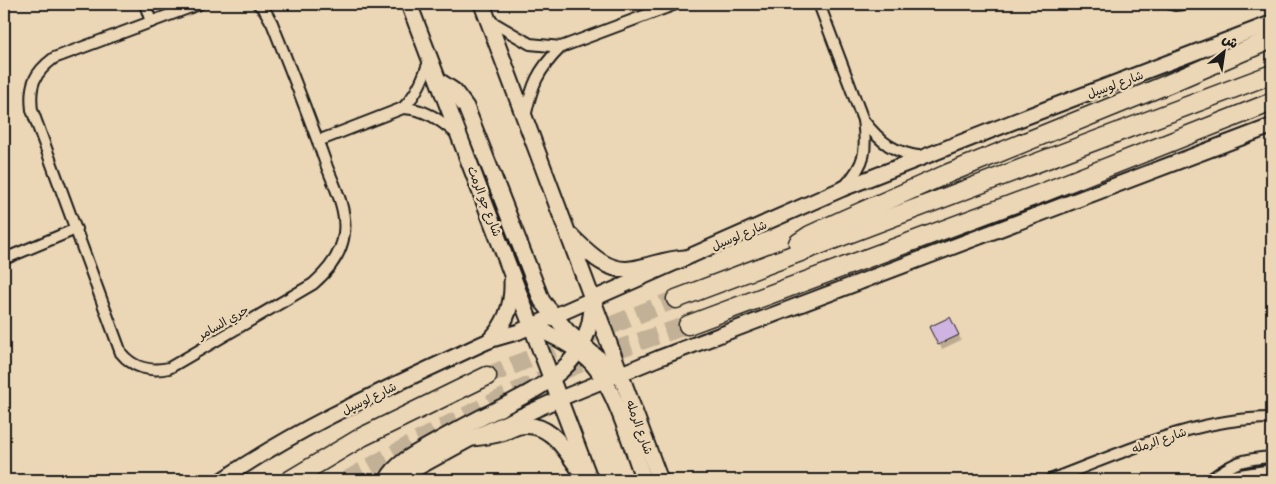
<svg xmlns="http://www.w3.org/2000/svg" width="1276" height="484" viewBox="0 0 1276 484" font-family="Delius,'Playpen Sans Arabic',sans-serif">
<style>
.shadow{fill:#0003}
.building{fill:#cfb4e2;stroke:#1c1c1c}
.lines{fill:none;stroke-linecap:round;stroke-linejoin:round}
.trunk-tunnel{stroke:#c2b196;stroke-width:18;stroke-dasharray:18 9;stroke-linecap:butt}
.minor-casing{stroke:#1c1c1c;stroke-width:14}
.tertiary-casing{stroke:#1c1c1c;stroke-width:18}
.secondary-casing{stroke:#1c1c1c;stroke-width:19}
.trunk-casing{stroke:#1c1c1c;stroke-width:21}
.minor{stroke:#ebd6b5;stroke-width:10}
.tertiary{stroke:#ebd6b5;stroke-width:14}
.secondary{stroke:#ebd6b5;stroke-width:15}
.trunk{stroke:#ebd6b5;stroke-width:18}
.labels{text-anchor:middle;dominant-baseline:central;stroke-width:5;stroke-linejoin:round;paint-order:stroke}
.street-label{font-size:12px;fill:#1c1c1c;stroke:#ebd6b5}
</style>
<rect width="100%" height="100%" fill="#ebd6b5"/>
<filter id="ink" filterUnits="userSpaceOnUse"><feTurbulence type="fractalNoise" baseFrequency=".02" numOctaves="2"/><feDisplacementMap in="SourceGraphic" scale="10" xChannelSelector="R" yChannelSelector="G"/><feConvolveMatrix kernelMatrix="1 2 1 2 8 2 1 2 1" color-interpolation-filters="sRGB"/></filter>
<g filter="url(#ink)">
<polygon class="shadow" points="953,323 961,340 942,349 939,344"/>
<polygon class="building" points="950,317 959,335 938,345 929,327"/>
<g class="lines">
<g class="trunk-tunnel">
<polyline points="487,376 676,299"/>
<path d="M347,480C424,436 502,395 584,362C618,348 654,337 688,325"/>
</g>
<defs>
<g id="minor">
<polyline points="145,4 151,22"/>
<path d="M199,4L54,58C34,73 29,85 32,110L121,353C133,368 151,372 169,368L313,284C328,271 342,253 344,233C347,210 335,187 327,167C310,118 291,71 272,23L264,9L258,4"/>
<path d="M819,4L863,120C867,150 866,163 845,186"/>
<polyline points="1171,4 1175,5 1183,4"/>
<polyline points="489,20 530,44 561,47 676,4"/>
<path d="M403,108C426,109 440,120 457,134"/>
<path d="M525,117C532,85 537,71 561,47"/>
<path d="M863,120C881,143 894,153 923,157"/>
<path d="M318,141L403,108C417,94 424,77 430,58"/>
<polyline points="4,259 76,229"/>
<path d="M1211,479C1234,462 1243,459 1272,457"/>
<polyline points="1214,479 1272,470"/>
<path d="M1050,480C1122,453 1193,418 1272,418"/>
</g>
<g id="tertiary">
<path d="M222,480C305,423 399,383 490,340L518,332L842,189L1028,116L1272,23"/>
<polyline points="395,480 472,438 559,399 659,358 1272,126"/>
</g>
<g id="secondary">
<polyline points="409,4 590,480"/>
<polyline points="482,4 660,480"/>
<polyline points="439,81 454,91 466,107 542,301 567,331 594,355 620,374"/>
<path d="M570,235C587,251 606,273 632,269C651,266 665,259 685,258"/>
<path d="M532,326C551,335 572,344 588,359C614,383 631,446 644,480"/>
<path d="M490,340C506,324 513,304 512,281"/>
<path d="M472,438C482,437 492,436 502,433C508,431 514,427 520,426C550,421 565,450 579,469"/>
<path d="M387,480C397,462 416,453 434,443C452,433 470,423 488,414C536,390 591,367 592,304"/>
</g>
<g id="trunk">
<polyline points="798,243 810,235 845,219 949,173 1163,86 1272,39"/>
<polyline points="676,299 1272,74"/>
<polyline points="688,325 1042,193 1272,102"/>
<polyline points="290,480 362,437 487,376"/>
</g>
</defs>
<use href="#minor" class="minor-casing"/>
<use href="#tertiary" class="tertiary-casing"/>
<use href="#secondary" class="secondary-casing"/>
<use href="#trunk" class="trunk-casing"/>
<use href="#minor" class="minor"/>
<use href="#tertiary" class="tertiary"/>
<use href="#secondary" class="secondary"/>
<use href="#trunk" class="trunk"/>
</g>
</g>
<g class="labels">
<g class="street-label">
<text transform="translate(1115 84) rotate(-20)">شارع لوسيل</text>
<text transform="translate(485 201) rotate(69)">شارع جو الرمث</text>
<text transform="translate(739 235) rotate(-23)">شارع لوسيل</text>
<text transform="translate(223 322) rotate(-30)">جري السامر</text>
<text transform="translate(369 398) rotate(-26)">شارع لوسيل</text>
<text transform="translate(640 427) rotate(70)">شارع الرمله</text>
<text transform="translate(1159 440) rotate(-19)">شارع الرمله</text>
</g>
</g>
<rect width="1276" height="484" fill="none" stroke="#ebd6b5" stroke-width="20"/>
<rect x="10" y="10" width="1256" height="464" fill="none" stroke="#1c1c1c" stroke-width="2" filter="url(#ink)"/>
<g transform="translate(1224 52) rotate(30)" stroke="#ebd6b5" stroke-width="4" paint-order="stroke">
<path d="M0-4L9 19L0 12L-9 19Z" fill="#1c1c1c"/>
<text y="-8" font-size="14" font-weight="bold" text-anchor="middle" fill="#1c1c1c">ش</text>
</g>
</svg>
